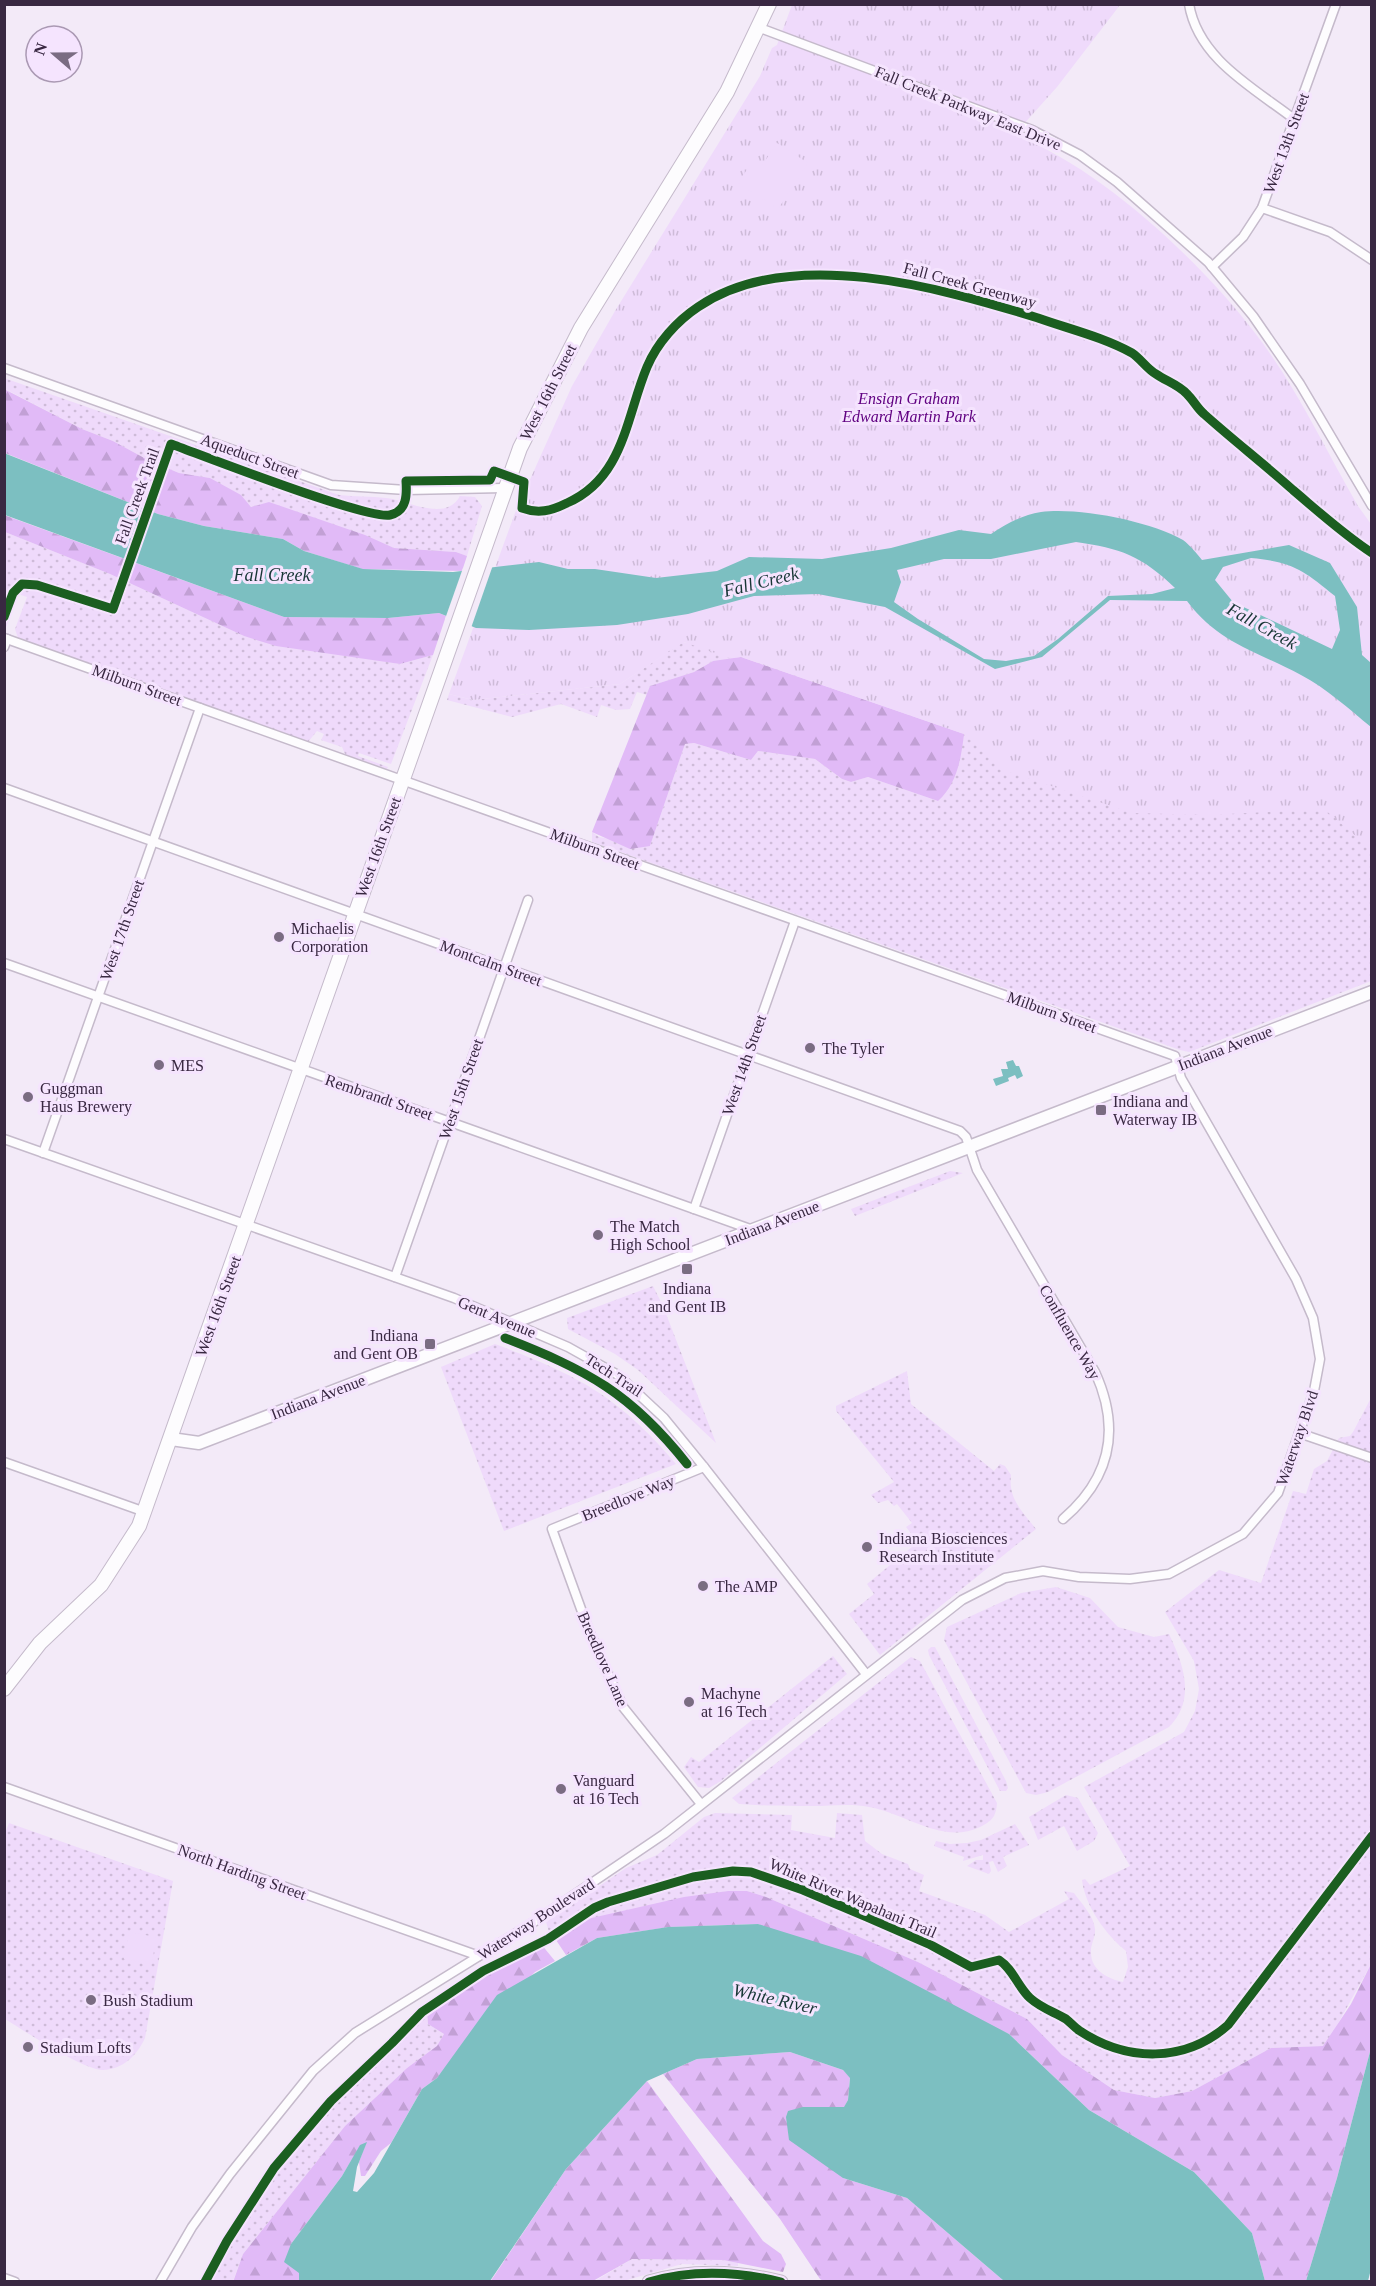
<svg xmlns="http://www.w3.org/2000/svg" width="1376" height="2286" viewBox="0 0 1376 2286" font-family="Georgia,serif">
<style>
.grass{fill:url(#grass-dots)}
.forest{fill:url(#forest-firs)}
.park{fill:url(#park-tufts)}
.pitch{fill:#efdafb}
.water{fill:#7cbfc1;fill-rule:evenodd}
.pier{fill:#f3eaf8}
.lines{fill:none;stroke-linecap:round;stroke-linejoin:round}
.street-casing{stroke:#c5bacb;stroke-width:11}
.secondary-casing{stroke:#c5bacb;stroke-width:15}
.primary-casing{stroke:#c5bacb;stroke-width:16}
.street{stroke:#fdfcfe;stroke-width:8}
.secondary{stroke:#fdfcfe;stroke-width:12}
.primary{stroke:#fdfcfe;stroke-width:14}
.cycleway-casing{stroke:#f5e4fe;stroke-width:13}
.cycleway{stroke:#1b5e20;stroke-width:9}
.poi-dot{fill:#7a6c82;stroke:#f5e4fe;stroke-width:2}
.labels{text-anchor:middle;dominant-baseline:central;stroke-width:6;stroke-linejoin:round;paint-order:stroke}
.street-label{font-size:16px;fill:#392842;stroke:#f5e4fe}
.park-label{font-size:16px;font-style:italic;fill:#610282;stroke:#f5e4fe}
.poi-label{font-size:16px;fill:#392842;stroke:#f5e4fe;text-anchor:start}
.water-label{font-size:18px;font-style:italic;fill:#173635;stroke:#f5e4fe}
</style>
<defs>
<pattern id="grass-dots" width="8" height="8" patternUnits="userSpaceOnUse" patternTransform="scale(1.5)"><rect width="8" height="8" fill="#efdafb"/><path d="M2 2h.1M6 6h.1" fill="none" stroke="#cebbd8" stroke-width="1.8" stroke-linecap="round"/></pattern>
<pattern id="forest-firs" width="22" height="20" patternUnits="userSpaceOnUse" patternTransform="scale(1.5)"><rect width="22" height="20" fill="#e1baf7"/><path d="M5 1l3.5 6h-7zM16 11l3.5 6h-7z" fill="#c2a0d5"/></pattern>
<pattern id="park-tufts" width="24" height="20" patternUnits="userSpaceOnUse" patternTransform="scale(1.5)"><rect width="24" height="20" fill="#efdafb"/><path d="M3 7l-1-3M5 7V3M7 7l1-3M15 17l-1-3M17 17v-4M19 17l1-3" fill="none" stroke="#cebbd8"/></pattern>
</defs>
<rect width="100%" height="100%" fill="#f3eaf8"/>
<g class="grass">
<path d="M4,378L339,495C355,497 371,496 386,498C408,500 445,523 460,496L475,497L482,506L467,556L456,552L394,548L323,521L252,507L210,478L179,473L148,460L113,441L82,429L5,389Z"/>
<polygon points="5,532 110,574 244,636 400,664 433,655 391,764 359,753 358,756 388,767 387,769 346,756 342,747 321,740 324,734 317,731 308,742 19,641 15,629 27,597 18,594 5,630"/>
<polygon points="683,642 1371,781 1371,981 1197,1049 1189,1052 1180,1050 592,842 592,832 599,837 650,846 685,744 694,743 751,760 758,751 815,759 842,779 851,782 868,777 938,801 713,661 694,672 650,686 647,695 637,692 630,709 616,710 601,705 597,717 561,704 512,717 447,700 449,694 473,700 620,684"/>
<polygon points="950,1171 963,1173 855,1216 851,1209"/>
<polygon points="653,1286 663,1306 716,1443 638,1370 615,1354 568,1329 567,1318"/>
<path d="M495,1344C578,1375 618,1396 676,1464L504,1531L441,1367Z"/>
<path d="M907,1371L911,1404L994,1471L1000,1464L1005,1466L1011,1475C1008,1499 1022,1511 1036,1529L880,1655L849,1614L874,1594L867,1584L918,1542L906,1527L912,1523L897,1504L894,1506L888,1500L878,1503L871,1495L894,1482L836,1411V1406Z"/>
<path d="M1371,1398V1832L1233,2016C1194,2063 1132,2060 1083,2031C1077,2028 1074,2022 1069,2019C1057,2012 1043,2007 1033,1998C1020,1987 1015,1970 1002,1958L970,1965L913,1935L832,1900L771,1876L737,1869L693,1875L629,1893L593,1906L549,1932L546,1922L626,1868L657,1855L704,1817L715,1813L792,1815L791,1830L835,1838L837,1813L862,1815L865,1841L882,1854L908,1864L910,1869L924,1875L919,1891L985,1915L1009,1932L1069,1899L1064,1891L1074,1893C1081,1903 1094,1916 1095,1929C1096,1937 1090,1945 1091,1953C1091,1970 1108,1979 1123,1982L1128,1967L1126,1951C1106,1935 1085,1906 1082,1880L1085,1879L1090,1885L1130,1866L1084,1787L1184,1732L1195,1711L1199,1689L1194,1661L1165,1612L1219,1570L1261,1583L1293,1491L1306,1494L1314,1469L1327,1461L1339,1438L1350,1436L1353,1432Z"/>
<path d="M1056,1587L1090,1598L1118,1627L1154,1637L1169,1634C1184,1665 1196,1700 1169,1727L1048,1792L1036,1795L1026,1793L944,1640L947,1627L1021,1593Z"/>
<polygon points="931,1647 935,1647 1006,1781 1008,1788 1006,1791 1000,1791 929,1655 928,1650"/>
<polygon points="833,1656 847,1674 721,1781 709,1788 698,1787 684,1767 691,1757 699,1762"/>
<path d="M911,1657L920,1661L997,1803C996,1817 992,1821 980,1827C942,1845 905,1813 869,1807C851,1803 831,1806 813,1806C788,1806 764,1806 739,1804L732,1798Z"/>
<polygon points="1066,1795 1078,1798 1098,1833 1094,1841 1077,1851 1064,1826 1038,1840 1029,1817"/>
<path d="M9,1823L173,1881L145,2038C137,2055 124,2069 103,2070C85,2071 23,2030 5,2019L4,1836Z"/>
<polygon points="1015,1824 1029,1845 1003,1857 1007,1866 998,1872 993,1861 989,1862 991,1871 989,1874 967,1866 976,1860 983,1860 983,1855 963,1861 964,1857 934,1846 936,1841 950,1844 967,1843 981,1840"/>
<polygon points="1371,1840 1371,1964 1330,2038 1323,2046 1271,2048 1192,2091 1155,2098 1114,2090 1062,2055 1027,2019 918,1962 766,1897 747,1891 728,1891 587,1919 554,1936 594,1910 616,1901 695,1879 734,1873 768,1878 796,1889 909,1937 966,1968 977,1970 997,1962 1004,1967 1031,2001 1070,2024 1079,2034 1130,2054 1163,2057 1186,2053 1219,2037 1231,2025"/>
<path d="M427,2011L428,2024L444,2034L437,2047L407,2068L345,2126L243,2254L233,2281L207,2282C241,2220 278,2161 326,2110C347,2087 372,2069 393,2048C405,2035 414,2022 427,2011Z"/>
<polygon points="632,2259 723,2260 738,2263 738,2266 682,2264 624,2281 593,2282"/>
</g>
<g class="forest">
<polygon points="4,389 82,429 113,441 148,460 179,473 210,478 241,495 251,507 269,502 365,535 394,548 456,552 467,556 462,571 362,569 304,551 283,539 204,526 158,514 5,453"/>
<polygon points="4,515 284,617 388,618 439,613 446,616 433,655 400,664 276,646 244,636 110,574 5,532"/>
<path d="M741,657L964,734C961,759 957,784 938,801L868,777L851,782L842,779L815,759L758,751L751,760L694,743L685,744L650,846L630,849L592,832L650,686L694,672L713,661Z"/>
<polygon points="728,1891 747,1891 766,1897 918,1962 1027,2019 1062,2055 1114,2090 1155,2098 1192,2091 1271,2048 1323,2046 1351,2004 1371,1964 1371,2048 1337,2178 1306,2281 1265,2281 1252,2233 1194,2172 1089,2110 1009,2034 758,1924 669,1927 597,1938 566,1955 554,1937 587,1919 684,1897"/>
<polygon points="541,1944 555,1961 535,1972 467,2040 437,2078 422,2089 391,2143 381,2151 365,2176 361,2176 359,2162 366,2143 360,2146 342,2176 291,2244 300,2273 299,2281 233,2282 243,2254 345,2126 407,2068 437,2046 444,2034 428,2024 427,2011 471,1982"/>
<polygon points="790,2052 843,2070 850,2077 848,2100 844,2108 830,2108 843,2178 907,2198 1004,2281 825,2282 820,2279 780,2219 663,2074 697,2059"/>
<polygon points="647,2081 763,2241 781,2254 786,2264 783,2272 723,2260 632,2259 593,2281 490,2282 566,2169"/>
</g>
<path class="park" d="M792,5H1120L1057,87L1014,135C1099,166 1201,262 1255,333C1296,386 1325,449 1358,506L1371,524V849L1324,809L1208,815L1132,813L1003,770L964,734L741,657L729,658L684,642L620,684L473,700L449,694L515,513L572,386L615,311L760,76L772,48L777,45Z"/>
<g class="pitch">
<polygon points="807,5 842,4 845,6 839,22 806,9"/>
<polygon points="777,143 808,163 778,209 738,183 752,162 761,167"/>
<polygon points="129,1932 156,1937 152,1964 124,1959"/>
</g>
<g class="water">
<path d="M4,453L158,514L204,526L283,539L304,551L363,569L453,572L539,562L568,569H595L656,578L717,571L749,557L822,559L891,548L959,530L991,534C1006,524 1022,515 1041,512C1078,507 1150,521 1183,540C1190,545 1197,554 1202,560L1289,545L1330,563L1357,607L1362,655L1371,663V727C1349,709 1326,688 1301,675C1257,651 1219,644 1187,601L1110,600L1042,657L995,669L885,607L818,594L754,596L688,614L617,625L529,630L476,628L439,613L388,618L284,617L5,515ZM1076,542C1120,548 1142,556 1175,588L1152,594L1108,596L1058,639L1034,656L1006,661L984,659L918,619L894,602L901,582L897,570L944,559H991ZM1251,558C1293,562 1303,570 1335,596L1340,630L1332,649L1233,602L1215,580L1223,567Z"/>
<polygon points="1013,1060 1016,1066 1019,1066 1023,1076 1017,1079 1015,1075 1008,1078 1009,1081 996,1086 993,1079 1003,1076 1001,1069 1008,1069 1006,1062"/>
<polygon points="758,1924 861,1956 1009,2034 1089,2110 1194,2172 1252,2233 1265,2281 1004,2281 907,2198 843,2178 789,2140 786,2117 788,2111 803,2107 844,2107 848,2100 850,2078 843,2070 790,2052 697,2059 647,2081 566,2169 490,2281 299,2281 299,2273 284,2262 291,2244 342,2176 360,2145 367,2142 357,2167 353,2191 357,2192 374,2173 422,2089 437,2078 497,1995 597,1938 668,1927"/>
<polygon points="1371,2048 1371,2269 1368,2281 1306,2281 1337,2178"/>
</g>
<polygon class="pier" points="493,565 471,628 445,619 463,568"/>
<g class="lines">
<defs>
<g id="street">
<path d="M1189,4C1198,59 1254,88 1294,119"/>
<polyline points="760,28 1032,130 1080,155 1117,182 1208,262 1253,316 1300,384 1372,506"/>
<polyline points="1262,208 1330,232 1372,260"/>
<polyline points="1212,267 1243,237 1262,208 1336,4"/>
<polyline points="4,368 331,485 406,490 504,488"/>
<polyline points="4,638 1175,1056 1181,1078 1296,1279 1313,1318 1320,1359 1314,1391 1278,1493 1243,1534 1169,1574 1130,1579 1079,1577 1043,1571 1005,1578 962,1600 664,1834 534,1922 355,2033 313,2071 230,2174 192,2227 160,2282"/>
<polyline points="4,647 7,639"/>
<path d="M4,788L960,1131L966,1137L977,1170L1095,1372C1121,1429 1111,1478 1063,1519"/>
<polyline points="4,963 753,1230"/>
<polyline points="4,1139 454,1298 568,1347 618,1375 664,1418 704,1467 866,1674"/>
<polyline points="43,1153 200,708"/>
<polyline points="694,1209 795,921"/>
<polyline points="395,1277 528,900"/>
<polyline points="1299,1433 1372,1458"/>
<polyline points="4,1462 145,1512"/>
<polyline points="4,1787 479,1956"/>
<polyline points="701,1804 623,1707 589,1631 552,1529 704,1467"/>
<polyline points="4,2278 15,2282"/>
</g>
<g id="secondary">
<polyline points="171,1439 199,1443 1372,992"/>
<path d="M649,2282C693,2269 736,2271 781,2282"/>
</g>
<polyline id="primary" points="4,1689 40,1643 101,1585 139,1526 520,448 581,328 727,92 769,4"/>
</defs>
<use href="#street" class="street-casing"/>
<use href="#secondary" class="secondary-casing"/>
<use href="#primary" class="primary-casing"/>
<use href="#street" class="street"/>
<use href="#secondary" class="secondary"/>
<use href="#primary" class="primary"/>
<defs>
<g id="cycleway">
<path d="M4,617L13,593L22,584L37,585L113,609L171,444C204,456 367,520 390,515C407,511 407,495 406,481L490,480L494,471L524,482L522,508C538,514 551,511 567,503C624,478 626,417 647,367C657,343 677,321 698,307C790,244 941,288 1038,318C1069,329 1103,337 1132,353C1141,359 1147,369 1156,374C1166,381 1179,385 1187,394C1194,401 1197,408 1204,414C1233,440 1264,464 1293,490C1319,512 1343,534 1372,553"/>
<path d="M505,1338C587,1370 631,1393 687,1464"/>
<path d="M205,2282L227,2241L274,2168L331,2101L392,2043L422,2012L483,1971L548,1939L594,1908L608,1902L693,1877L733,1871L751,1872L803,1890L867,1917L929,1944L971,1967L999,1960C1013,1969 1018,1987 1030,1998C1041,2008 1054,2012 1066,2019C1071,2023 1075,2028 1080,2031C1127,2062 1185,2063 1228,2025L1372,1836"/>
<path d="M649,2282C693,2269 736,2271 781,2282"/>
</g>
</defs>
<use href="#cycleway" class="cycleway-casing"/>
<use href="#cycleway" class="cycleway"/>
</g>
<g class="poi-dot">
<circle cx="279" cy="937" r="6"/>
<circle cx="810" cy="1048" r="6"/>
<circle cx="159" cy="1065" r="6"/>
<circle cx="28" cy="1097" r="6"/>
<rect x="1095" y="1104" width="12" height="12" rx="3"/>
<circle cx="598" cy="1235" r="6"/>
<rect x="681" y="1263" width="12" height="12" rx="3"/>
<rect x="424" y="1338" width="12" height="12" rx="3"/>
<circle cx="867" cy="1547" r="6"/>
<circle cx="703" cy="1586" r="6"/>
<circle cx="689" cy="1702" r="6"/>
<circle cx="561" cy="1789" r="6"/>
<circle cx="91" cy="2000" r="6"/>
<circle cx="28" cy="2047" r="6"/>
</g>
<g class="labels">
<g class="street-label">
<text transform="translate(968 108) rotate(22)">Fall Creek Parkway East Drive</text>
<text transform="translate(1286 143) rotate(-70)">West 13th Street</text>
<text transform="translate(970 285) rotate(15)">Fall Creek Greenway</text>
<text transform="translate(548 392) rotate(-63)">West 16th Street</text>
<text transform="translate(250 456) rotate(20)">Aqueduct Street</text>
<text transform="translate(137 496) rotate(-70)">Fall Creek Trail</text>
<text transform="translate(137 685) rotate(20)">Milburn Street</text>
<text transform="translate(378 847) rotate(-70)">West 16th Street</text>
<text transform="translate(595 849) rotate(20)">Milburn Street</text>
<text transform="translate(122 930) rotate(-71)">West 17th Street</text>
<text transform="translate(491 963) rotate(20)">Montcalm Street</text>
<text transform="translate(1052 1012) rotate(20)">Milburn Street</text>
<text transform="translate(1225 1048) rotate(-21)">Indiana Avenue</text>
<text transform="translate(744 1065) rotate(-71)">West 14th Street</text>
<text transform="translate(461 1089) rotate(-71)">West 15th Street</text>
<text transform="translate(379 1097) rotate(19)">Rembrandt Street</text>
<text transform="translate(772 1223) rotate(-21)">Indiana Avenue</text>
<text transform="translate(218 1306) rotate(-70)">West 16th Street</text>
<text transform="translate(497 1317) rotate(23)">Gent Avenue</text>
<text transform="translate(1070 1332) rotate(60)">Confluence Way</text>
<text transform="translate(614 1375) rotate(33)">Tech Trail</text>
<text transform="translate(318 1397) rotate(-21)">Indiana Avenue</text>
<text transform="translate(1297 1438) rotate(-71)">Waterway Blvd</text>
<text transform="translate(628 1498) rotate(-22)">Breedlove Way</text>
<text transform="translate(603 1659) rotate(66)">Breedlove Lane</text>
<text transform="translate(242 1872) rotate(20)">North Harding Street</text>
<text transform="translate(853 1898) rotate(23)">White River Wapahani Trail</text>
<text transform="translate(536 1919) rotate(-33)">Waterway Boulevard</text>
</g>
<g class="park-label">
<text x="909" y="398">Ensign Graham<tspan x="909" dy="18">Edward Martin Park</tspan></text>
</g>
<g class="poi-label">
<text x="291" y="928">Michaelis<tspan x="291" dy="18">Corporation</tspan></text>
<text x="822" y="1048">The Tyler</text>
<text x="171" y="1065">MES</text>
<text x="40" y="1088">Guggman<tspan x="40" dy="18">Haus Brewery</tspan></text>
<text x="1113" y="1101">Indiana and<tspan x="1113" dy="18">Waterway IB</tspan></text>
<text x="610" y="1226">The Match<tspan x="610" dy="18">High School</tspan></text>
<text x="687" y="1288" text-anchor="middle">Indiana<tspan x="687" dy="18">and Gent IB</tspan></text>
<text x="418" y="1335" text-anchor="end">Indiana<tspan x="418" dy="18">and Gent OB</tspan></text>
<text x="879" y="1538">Indiana Biosciences<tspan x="879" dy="18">Research Institute</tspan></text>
<text x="715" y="1586">The AMP</text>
<text x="701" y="1693">Machyne<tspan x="701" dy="18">at 16 Tech</tspan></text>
<text x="573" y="1780">Vanguard<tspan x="573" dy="18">at 16 Tech</tspan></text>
<text x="103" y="2000">Bush Stadium</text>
<text x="40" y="2047">Stadium Lofts</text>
</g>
<g class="water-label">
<text x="272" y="575">Fall Creek</text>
<text transform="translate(761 582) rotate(-14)">Fall Creek</text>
<text transform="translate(1262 626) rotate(29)">Fall Creek</text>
<text transform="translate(775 1999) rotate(13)">White River</text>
</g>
</g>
<rect width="1376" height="2286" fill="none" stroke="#392842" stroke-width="12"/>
<g transform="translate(54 54) rotate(290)"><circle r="28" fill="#f5e4fe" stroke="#aa99b3" stroke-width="1.5"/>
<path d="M0-4.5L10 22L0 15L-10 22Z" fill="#7a6c82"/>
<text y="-9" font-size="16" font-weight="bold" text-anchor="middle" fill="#392842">N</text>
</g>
</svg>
